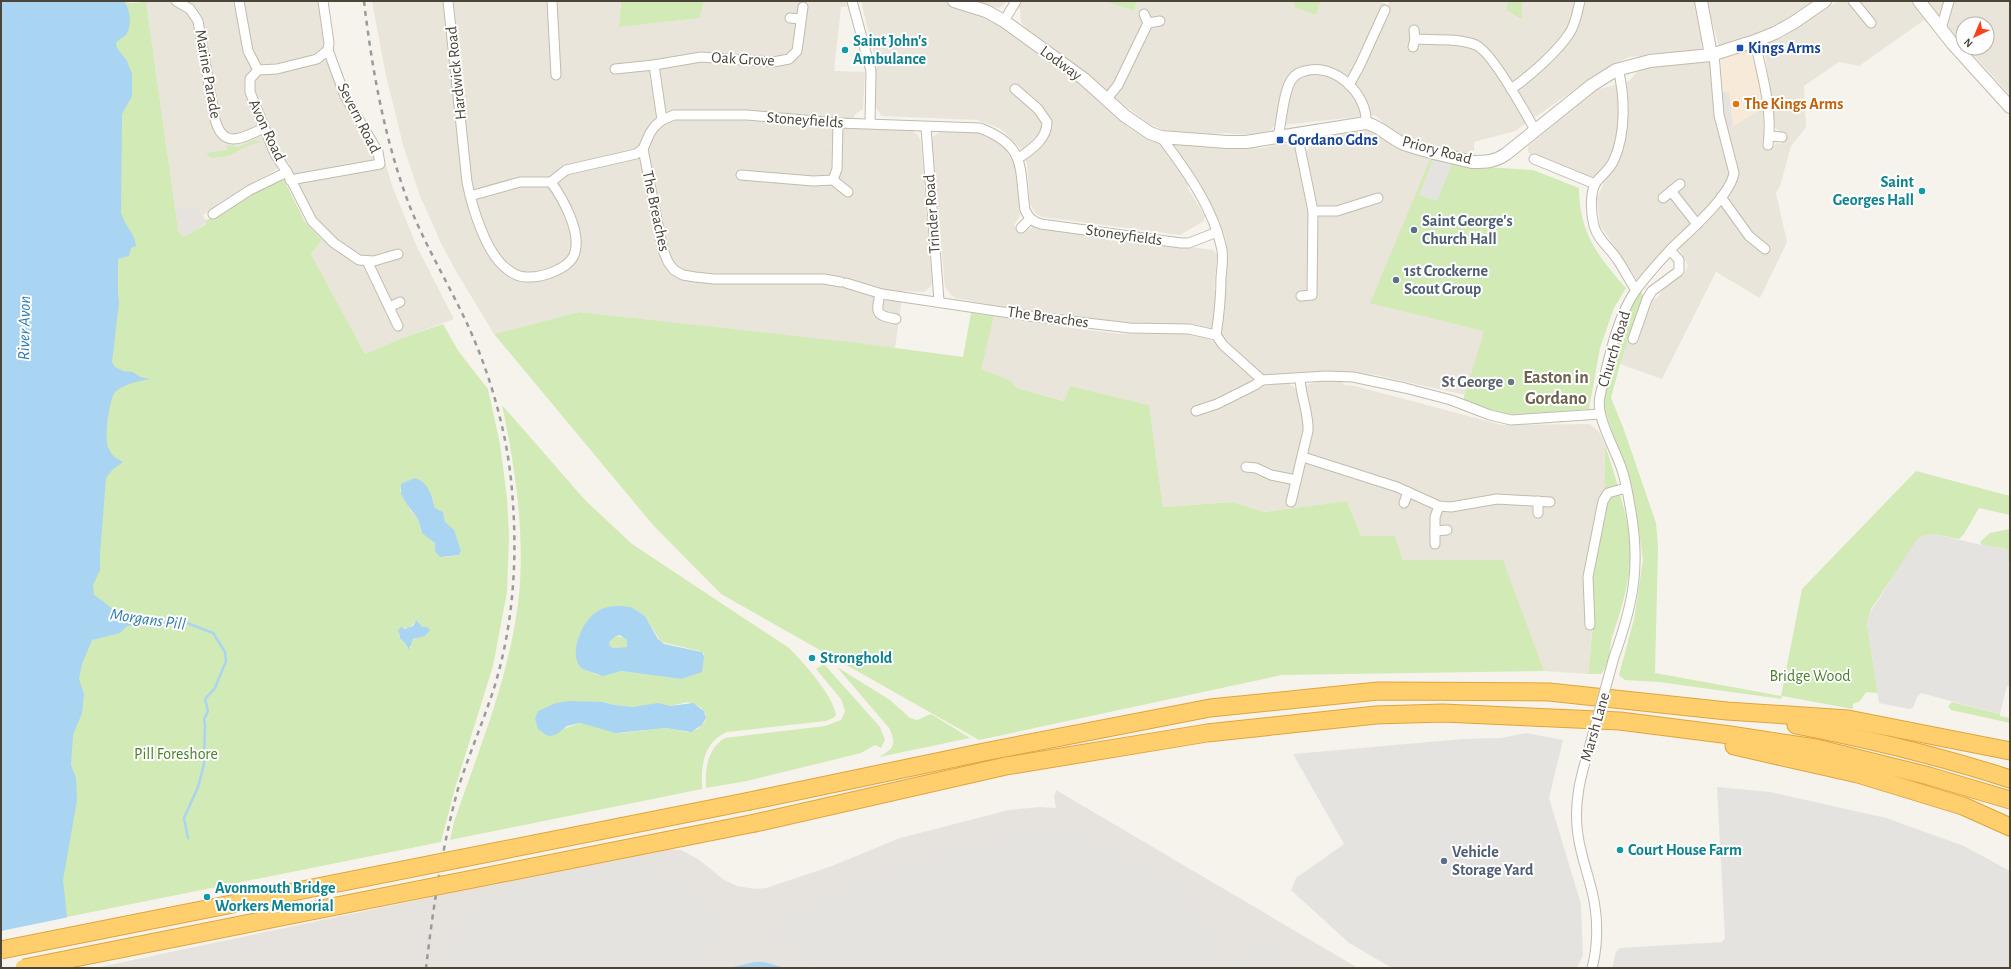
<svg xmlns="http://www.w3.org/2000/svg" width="2011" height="969" viewBox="0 0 2011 969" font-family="'Alegreya Sans',sans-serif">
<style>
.residential{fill:#eae5da}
.commercial{fill:#f7ead8}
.industrial{fill:#e6e2dd}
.green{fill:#d2eab5;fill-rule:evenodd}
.parking{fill:#e5e3e0}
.water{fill:#a9d4f2;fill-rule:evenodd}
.pier{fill:#f6f3ec}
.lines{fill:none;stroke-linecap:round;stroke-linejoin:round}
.stream{stroke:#a9d4f2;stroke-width:2.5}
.minor-casing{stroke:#c2bbae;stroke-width:11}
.tertiary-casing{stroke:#c2bbae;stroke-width:14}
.motorway-casing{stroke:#e0a43c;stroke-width:19}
.minor{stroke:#fff;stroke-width:9}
.tertiary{stroke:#fff;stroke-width:12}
.motorway{stroke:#ffcf6e;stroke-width:17}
.rail{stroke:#9a9a9a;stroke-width:2.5;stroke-dasharray:5 5;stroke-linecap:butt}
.minor-bridge-casing{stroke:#c2bbae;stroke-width:11;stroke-linecap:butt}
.motorway-bridge-casing{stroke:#e0a43c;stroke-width:19;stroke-linecap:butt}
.minor-bridge{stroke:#fff;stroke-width:9}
.motorway-bridge{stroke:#ffcf6e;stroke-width:17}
.transit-dot{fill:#1a4fb4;stroke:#fff;stroke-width:1.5}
.culture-dot{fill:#0f9aa8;stroke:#fff;stroke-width:1.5}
.food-dot{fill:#e8710a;stroke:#fff;stroke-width:1.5}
.service-dot{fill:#5c6f8a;stroke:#fff;stroke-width:1.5}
.worship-dot{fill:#6b7280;stroke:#fff;stroke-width:1.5}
.labels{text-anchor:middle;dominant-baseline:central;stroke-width:4;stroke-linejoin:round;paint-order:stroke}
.culture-label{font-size:16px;font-weight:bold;fill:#0d838f;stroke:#fff;text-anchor:start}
.transit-label{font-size:16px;font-weight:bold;fill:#164399;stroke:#fff;text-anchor:start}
.street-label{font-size:16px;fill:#4b4439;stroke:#fff}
.food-label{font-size:16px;font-weight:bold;fill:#c56008;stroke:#fff;text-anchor:start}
.service-label{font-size:16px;font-weight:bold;fill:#4e5e75;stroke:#fff;text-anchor:start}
.worship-label{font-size:16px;font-weight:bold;fill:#5b616d;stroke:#fff;text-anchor:end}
.park-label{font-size:16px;fill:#4a7f2a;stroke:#fff}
.water-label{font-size:17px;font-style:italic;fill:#2e7ab2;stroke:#fff}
.quarter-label{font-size:18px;font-weight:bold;fill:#6e6250;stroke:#fff}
</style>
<rect width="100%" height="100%" fill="#f6f3ec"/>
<g class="residential">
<polygon points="146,1 319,1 322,30 344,102 382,153 393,188 417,247 454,319 402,338 365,354 311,254 329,231 314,216 288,162 203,215 197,206 175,208"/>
<polygon points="372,1 621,1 619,27 700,18 704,1 846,1 847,7 841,7 834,71 865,72 863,109 854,115 855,127 911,130 918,135 921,142 932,283 931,286 924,292 903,291 895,348 579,312 494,334 457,273 441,243 420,196 403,145 385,71"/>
<polygon points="861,1 942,1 979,14 998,24 1067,73 1129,128 1145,138 1158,143 1167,150 1191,185 1187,187 1205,216 1204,221 1180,235 1042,217 1036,214 1030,204 1027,164 1020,148 1001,129 977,120 882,116 876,108 876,62"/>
<polygon points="973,1 1008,1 999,8 990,7"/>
<polygon points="1009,1 1104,1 1134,11 1137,1 1294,1 1295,8 1316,15 1321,1 1379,1 1388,5 1390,1 1508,1 1506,10 1521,20 1522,1 1699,1 1703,25 1701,52 1629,57 1600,72 1515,131 1474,142 1474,154 1439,148 1400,136 1392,131 1375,115 1274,126 1270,131 1252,135 1224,133 1200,135 1163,130 1148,123 1032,36 1021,22 1020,9"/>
<polygon points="1706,1 1812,1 1772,29 1739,42 1719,46"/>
<polygon points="1838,1 1911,1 1927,18 1859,66 1839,62 1804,86 1806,127 1791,146 1780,186 1776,193 1787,242 1760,298 1716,272 1662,379 1620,364 1643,297 1656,299 1664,288 1683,275 1688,266 1674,239 1637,280 1600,225 1597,198 1604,183 1532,156 1528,152 1528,146 1596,90 1629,81 1637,72 1646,67 1711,61 1713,107 1719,130 1728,129 1763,108 1764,147 1772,148 1776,143 1782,144 1784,134 1774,127 1764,44 1783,37"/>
<polygon points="1925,1 2010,1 2010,95 1967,48 1987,48 1987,24 1963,24 1963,44"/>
<polygon points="941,131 979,133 997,141 1006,149 1015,166 1020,216 1014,225 1022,234 1032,227 1036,227 1213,250 1217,255 1214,291 1219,292 1214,327 1211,330 1131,324 996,306 955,298 951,295 945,287 932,142 933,137"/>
<polygon points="1364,131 1375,131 1432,155 1484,331 1465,395 1376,375 1348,372 1269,376 1261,373 1253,366 1221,335 1227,256 1226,239 1219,220 1193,175 1171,144 1263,148 1283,143 1306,152 1317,137"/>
<polygon points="994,316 1071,328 1121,334 1202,334 1217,344 1264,386 1282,383 1289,384 1295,388 1321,381 1341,380 1344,385 1355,386 1502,425 1590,424 1599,432 1605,445 1604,502 1588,674 1544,671 1502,560 1403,560 1395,536 1361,536 1347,501 1264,512 1233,502 1163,507 1149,405 1070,386 1065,401 1016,388 980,369"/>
</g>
<polygon class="commercial" points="1747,48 1758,72 1763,108 1728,129 1723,110 1721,60 1727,55"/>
<g class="industrial">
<polygon points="197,206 207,222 185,238 179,232 175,208"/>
<polygon points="1056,790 1358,968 95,968 660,849 681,850 698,859 724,880 737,886 755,889 766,888 832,866 900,838 1009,810 1040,807 1056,808 1054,797"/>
</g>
<g class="green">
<path d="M123,1C130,5 141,2 146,1L175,208L179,232L184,237L206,224V220C229,213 261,180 284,180L305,222L322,240L311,254L365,354L402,338L443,324L459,352L488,389L500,444L507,498L509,536L507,592L493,666L455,788L441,842L67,917L65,945L1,968L24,691L123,617L93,606L62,290ZM414,478L432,497L435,508L443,513L445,522L453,530L461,551L459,555L444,557L435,550V543L421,531L418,519L411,511L400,490L405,482ZM418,620L421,626L428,633C423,638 415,636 410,643L411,648L408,649L405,643L400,640L404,628H409Z"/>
<polygon points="621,1 704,1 700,18 619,27"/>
<polygon points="1104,1 1137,1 1134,11"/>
<polygon points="1294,1 1321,1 1316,15 1295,8"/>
<polygon points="1508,1 1522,1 1522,20 1506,10"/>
<polygon points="254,140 262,142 249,145 228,156 211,158 206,153 227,150 227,145 239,147"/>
<path d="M1432,155L1483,167L1533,170L1579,188C1579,232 1598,257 1626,288L1614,308L1600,348L1589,409L1507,415L1463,400L1484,331L1370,303Z"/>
<polygon points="1637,293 1642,293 1643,297 1620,364 1611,398 1623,427 1656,523 1658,547 1655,673 1781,696 1802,589 1916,471 2010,496 2010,515 1979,508 1964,534 1959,539 1934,534 1919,538 1871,609 1867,624 1878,693 1866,692 1860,701 1853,704 1853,709 1782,696 1781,699 1659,682 1625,680 1619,675 1634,619 1643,560 1635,503 1604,407 1603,396 1624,321"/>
<polygon points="579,312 858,343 963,357 971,313 994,316 981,369 1011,381 1016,388 1064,401 1070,386 1149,405 1163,507 1233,502 1264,512 1347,501 1361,536 1395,536 1403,560 1503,560 1544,671 1282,675 979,740 721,594 653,525 494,334"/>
<path d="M502,405L585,500L632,544L789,648C803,662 833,695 836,715L833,718L826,721L727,732C703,742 701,766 702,789L450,840L454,822C479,749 511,673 519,595C525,534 515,465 502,405ZM631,607L645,616L661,642L700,651L704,654L681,679L621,671L598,675L582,669L579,666L577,656V643L580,633ZM603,702L615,705L633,707L670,706L688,702L700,707L704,711L706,715L705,722L698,729L688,732L666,728L620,733L580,723L563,729L541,732L536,723Z"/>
<path d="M1605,445C1614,473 1624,503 1629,533C1634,567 1624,602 1613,634C1609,646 1610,666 1601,674H1588L1593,625L1590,577L1604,502Z"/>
<polygon points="2010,529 2010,579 2007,549 1982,545 1980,542 1990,533"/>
<polygon points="616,636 626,638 628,643 627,647 613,648 610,646 609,642"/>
<path d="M824,664L880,727L885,740L881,748L875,745L861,753L747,781L706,788C705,769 707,749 725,738L825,726L841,720L845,711L841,699L816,669Z"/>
<path d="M837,667L890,700L910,718L917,720L931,714L970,738L879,757C894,749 897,744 889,728Z"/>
<polygon points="1952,702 2000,714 2000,716 2010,718 2010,723 1951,710 1948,706"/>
</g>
<g class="parking">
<polygon points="1722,92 1729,92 1733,126 1728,129 1723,110"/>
<polygon points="1434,157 1453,162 1437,201 1419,195"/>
<polygon points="1934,534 1982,545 2007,549 2010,579 2010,686 2007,686 2000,714 1921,693 1917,697 1913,708 1909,709 1879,703 1867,624 1868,616 1911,548 1919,538 1925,535"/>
<polygon points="1526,733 1563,740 1549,798 1581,904 1583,955 1577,968 1392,968 1349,943 1291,890 1296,878 1344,844 1293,754 1463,739 1501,738"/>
<polygon points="1717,787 1770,792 1886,818 1964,846 2010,871 2010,968 1612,968 1616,952 1620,948 1722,942 1725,938"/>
<polygon points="1059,828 1182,892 1215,948 1187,968 824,968 780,939 774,928 905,868 977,846 1044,838"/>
<polygon points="635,861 699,902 694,910 710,920 713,915 724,923 697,968 451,968 461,932 468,921 473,916 516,885"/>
<polygon points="1258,943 1301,968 1228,968"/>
</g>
<g class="water">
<path d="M1,1H123C131,8 132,26 126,35C123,38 118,39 116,43L117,48L127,61L132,74V96L122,114L121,213C124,225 135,233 136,246L131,248L129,256L118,259V294L119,303L112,362L115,367L123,371L133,372L140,377L150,379C139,381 123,384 115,392C109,399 104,439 108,447C111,455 115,458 123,462L112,470L106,478L100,554V570L93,585L94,595C102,600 113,610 119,613C137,621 168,620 187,622L189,624L170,625L158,623L146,627L138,624L127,626L120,633L92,640L82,664L79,679L84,694L82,713L73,735L71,765L76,778L77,800L63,880L67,917L65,945L1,968Z"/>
<path d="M414,478C428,481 432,496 435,508L443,512L445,522L454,530L461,551L459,555L440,557L435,551V543L422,533L418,519L406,503L401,494V484Z"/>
<path d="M619,606L631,607L645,616L658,639L664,644L702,652L704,657L702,672L681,679L621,671L603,676L582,669C567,655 582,620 598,611C604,607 612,606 619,606ZM620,635L627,640V647L613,648L610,646L609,642L616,636Z"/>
<polygon points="417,620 422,627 427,627 430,630 425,636 413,639 409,650 405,643 400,639 400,635 398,630 401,627 405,629 413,626"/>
<polygon points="570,701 603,702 615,705 633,707 658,703 670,706 693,703 704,711 706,718 702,725 691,732 666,728 616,733 580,723 567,726 557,734 550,736 546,735 538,729 535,719 538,711 556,703"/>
<polygon points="755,962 764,962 785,968 729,968"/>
</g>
<polygon class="pier" points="69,917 67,968 1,968 1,931"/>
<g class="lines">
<polyline class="stream" points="187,623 213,633 225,652 226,661 215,688 205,699 208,711 204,719 205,725 204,764 198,787 184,818 188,838"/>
<defs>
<g id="minor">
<path d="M176,1L190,9L198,21L215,119C223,151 244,137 264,128"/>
<polyline points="239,1 248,51 258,70"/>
<polyline points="323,1 329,43 328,50"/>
<path d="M448,1L467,182C472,207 486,254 507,269C513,274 519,277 526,277C541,278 571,269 575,252C581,231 563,199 551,182H520L470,196"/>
<polyline points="552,1 556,75"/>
<polyline points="852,1 871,71 870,123"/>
<polyline points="1853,1 1871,23"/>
<polyline points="1144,14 1148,23"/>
<polyline points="790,18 801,19"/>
<polyline points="1004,21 1016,1"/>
<polyline points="1941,29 1949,1"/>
<path d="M1415,39C1434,40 1458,38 1476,45C1492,52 1525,112 1535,130"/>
<path d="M1755,41C1762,76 1773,110 1768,145"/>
<polyline points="1413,47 1415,39 1414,30"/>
<polyline points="328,50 317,59 277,69 258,70 250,79 250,92 275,154 287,172 312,221 334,243 359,260 374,261 398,254"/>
<polyline points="654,65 701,57 773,62 789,59 797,51 803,7"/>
<polyline points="615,69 654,65 662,120"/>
<path d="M1618,69C1625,96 1626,133 1614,160C1610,169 1603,174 1597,181C1589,191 1591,214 1594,226C1598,240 1610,248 1617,259C1624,269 1629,280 1636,290"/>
<polyline points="1349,85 1360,65 1385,10"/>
<path d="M1015,89L1038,109L1047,122C1047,139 1032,149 1019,158"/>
<path d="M1511,89C1529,77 1557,52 1569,34C1576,24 1577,12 1580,1"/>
<polyline points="1106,100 1118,85 1148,23 1160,21"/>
<polyline points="926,127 939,301"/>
<polyline points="1297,133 1313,211 1312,295 1301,296"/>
<path d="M1278,136C1282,121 1283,91 1292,79C1295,75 1300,72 1305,71C1334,62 1368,94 1366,123"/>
<polyline points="1770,136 1782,137"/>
<path d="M1161,137C1186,170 1214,209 1222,250C1223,258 1222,269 1221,277C1221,297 1219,316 1216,335"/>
<polyline points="643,149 663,250 668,262 674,270 683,275 695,277 714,279 824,279 841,282"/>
<polyline points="1534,159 1595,184"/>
<polyline points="741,175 813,181 833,180 837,169 838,123"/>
<polyline points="290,180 380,164 378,152 345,96 328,50"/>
<polyline points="833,180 848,192"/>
<path d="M551,182L566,170L636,154L643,149L650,133L655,126L662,120L674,115H747L838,123L980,128C1027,146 1019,167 1025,210C1029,218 1032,221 1041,224L1181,243H1189L1217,232"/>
<polyline points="1671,191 1697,224"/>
<polyline points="1721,197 1749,236 1765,249"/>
<polyline points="1663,198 1680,184"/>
<polyline points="1313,211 1337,211 1378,198"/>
<polyline points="213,214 250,190 287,172"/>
<polyline points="1021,228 1030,219"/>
<polyline points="367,261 398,326"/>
<polyline points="846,283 882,294 1036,317 1130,328 1189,329 1216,335"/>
<path d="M880,294C876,313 875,315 896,319"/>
<polyline points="389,307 400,302"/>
<polyline points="1216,335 1223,345 1262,380 1326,376 1353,377 1405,388 1451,400 1490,415 1511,420 1600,414"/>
<polyline points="1633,339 1647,299 1652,291 1679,271 1679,260 1670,250"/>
<polyline points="1196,411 1217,404 1255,385 1262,380"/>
<polyline points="1303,457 1397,487 1439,506 1451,507 1497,499 1550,502"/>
<polyline points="1246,467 1256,468 1271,475 1296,480"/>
<path d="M1291,502L1308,431C1309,414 1301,397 1300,379"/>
<polyline points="1404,503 1408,492"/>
<polyline points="1538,513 1538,501"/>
<polyline points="1435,531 1447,530"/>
<polyline points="1435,544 1435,517 1439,506"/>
<polyline points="1590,625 1588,577 1603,501 1608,493 1626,488"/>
<path d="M1614,657C1634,602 1641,564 1630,506C1628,494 1626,482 1622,470C1616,450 1595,417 1600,396C1608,363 1616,318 1636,290C1646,276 1659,262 1671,249C1688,232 1730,197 1734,173L1719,115L1714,54"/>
<path d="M1590,745C1581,775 1573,803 1578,835C1581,859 1592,883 1595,907C1598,926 1597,950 1592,968"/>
</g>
<g id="tertiary">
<path d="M954,1L986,11L1004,21L1084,79L1125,116L1150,133L1161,137L1227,142H1246L1366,123C1380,126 1389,137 1402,143C1424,152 1449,156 1472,162C1485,162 1495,162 1506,154L1592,85L1616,70L1650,61L1711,55L1755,41L1775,33L1793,23L1825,1"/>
<polyline points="1701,1 1711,55"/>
<polyline points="1919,1 1952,43 2010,107"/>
</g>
<g id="motorway">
<path d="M1796,725C1868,739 1940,756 2010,779"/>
<polyline points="1734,746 1858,774 1963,806 2010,827"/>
<polyline points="750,801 984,752 1210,708 1378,691 1549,692 1727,711 1848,719 2010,751"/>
<polyline points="755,823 1006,766 1207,733 1376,715 1443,713 1620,721 1730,735 1816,748 1929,776 2010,800"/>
</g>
</defs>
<use href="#minor" class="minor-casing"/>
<use href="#tertiary" class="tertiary-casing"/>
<use href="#motorway" class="motorway-casing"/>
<use href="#minor" class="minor"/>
<use href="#tertiary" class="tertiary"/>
<use href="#motorway" class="motorway"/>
<path class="rail" d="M364,1C372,70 385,142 410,207C427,249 451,288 470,330C490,375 506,430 511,480C518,549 515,618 495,685C484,720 469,754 458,789C442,847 433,909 426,968"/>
<defs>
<polyline id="minor-bridge" points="1590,745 1614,657"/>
<g id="motorway-bridge">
<polyline points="1,950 750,801"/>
<polyline points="24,968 755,823"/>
</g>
</defs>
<use href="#minor-bridge" class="minor-bridge-casing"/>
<use href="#motorway-bridge" class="motorway-bridge-casing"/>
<use href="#minor-bridge" class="minor-bridge"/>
<use href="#motorway-bridge" class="motorway-bridge"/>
</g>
<g class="transit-dot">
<rect x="1736" y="44" width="8" height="8" rx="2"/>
<rect x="1276" y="136" width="8" height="8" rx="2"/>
</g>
<g class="culture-dot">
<circle cx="845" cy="50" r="4"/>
<circle cx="1922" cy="191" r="4"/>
<circle cx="812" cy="658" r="4"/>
<circle cx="1620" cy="850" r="4"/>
<circle cx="207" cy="897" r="4"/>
</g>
<circle class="food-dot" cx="1736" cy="104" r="4"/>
<g class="service-dot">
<circle cx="1414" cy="230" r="4"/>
<circle cx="1396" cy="280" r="4"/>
<circle cx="1444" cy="861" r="4"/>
</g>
<circle class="worship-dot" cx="1511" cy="382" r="4"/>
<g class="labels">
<g class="culture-label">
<text x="853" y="41">Saint John's<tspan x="853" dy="18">Ambulance</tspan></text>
<text x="1914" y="182" text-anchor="end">Saint<tspan x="1914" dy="18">Georges Hall</tspan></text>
<text x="820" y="658">Stronghold</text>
<text x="1628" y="850">Court House Farm</text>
<text x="215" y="888">Avonmouth Bridge<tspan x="215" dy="18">Workers Memorial</tspan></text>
</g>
<g class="transit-label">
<text x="1748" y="48">Kings Arms</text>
<text x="1288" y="140">Gordano Gdns</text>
</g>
<g class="street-label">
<text transform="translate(743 59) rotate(3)">Oak Grove</text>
<text transform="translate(1061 63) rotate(36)">Lodway</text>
<text transform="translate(456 73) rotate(-96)">Hardwick Road</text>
<text transform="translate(208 74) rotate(80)">Marine Parade</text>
<text transform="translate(359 118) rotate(63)">Severn Road</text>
<text transform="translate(805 120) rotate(4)">Stoneyfields</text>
<text transform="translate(267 130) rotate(65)">Avon Road</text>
<text transform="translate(1437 150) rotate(15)">Priory Road</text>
<text transform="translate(656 211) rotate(78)">The Breaches</text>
<text transform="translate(932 214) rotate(-94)">Trinder Road</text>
<text transform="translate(1124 235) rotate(8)">Stoneyfields</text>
<text transform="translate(1048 317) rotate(8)">The Breaches</text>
<text transform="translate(1614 349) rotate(-73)">Church Road</text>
<text transform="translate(1595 727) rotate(-74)">Marsh Lane</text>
</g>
<g class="food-label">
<text x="1744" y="104">The Kings Arms</text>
</g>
<g class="service-label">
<text x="1422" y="221">Saint George's<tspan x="1422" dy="18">Church Hall</tspan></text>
<text x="1404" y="271">1st Crockerne<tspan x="1404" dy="18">Scout Group</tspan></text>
<text x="1452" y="852">Vehicle<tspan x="1452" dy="18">Storage Yard</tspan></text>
</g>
<g class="worship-label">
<text x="1503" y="382">St George</text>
</g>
<g class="park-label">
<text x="1810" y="676">Bridge Wood</text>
<text x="176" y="754">Pill Foreshore</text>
</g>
<g class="water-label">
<text transform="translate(24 328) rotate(-89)">River Avon</text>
<text transform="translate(148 619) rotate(8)">Morgans Pill</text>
</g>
<g class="quarter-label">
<text x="1556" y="378">Easton in<tspan x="1556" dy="21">Gordano</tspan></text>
</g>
</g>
<rect width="2011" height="969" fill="none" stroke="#4b4439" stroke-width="4"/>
<g transform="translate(1975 36) rotate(224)"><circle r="19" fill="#ffffff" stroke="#b7b4b0"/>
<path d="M0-3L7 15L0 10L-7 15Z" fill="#fc3f1d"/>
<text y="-6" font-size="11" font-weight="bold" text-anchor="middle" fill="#4b4439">N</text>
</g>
</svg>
